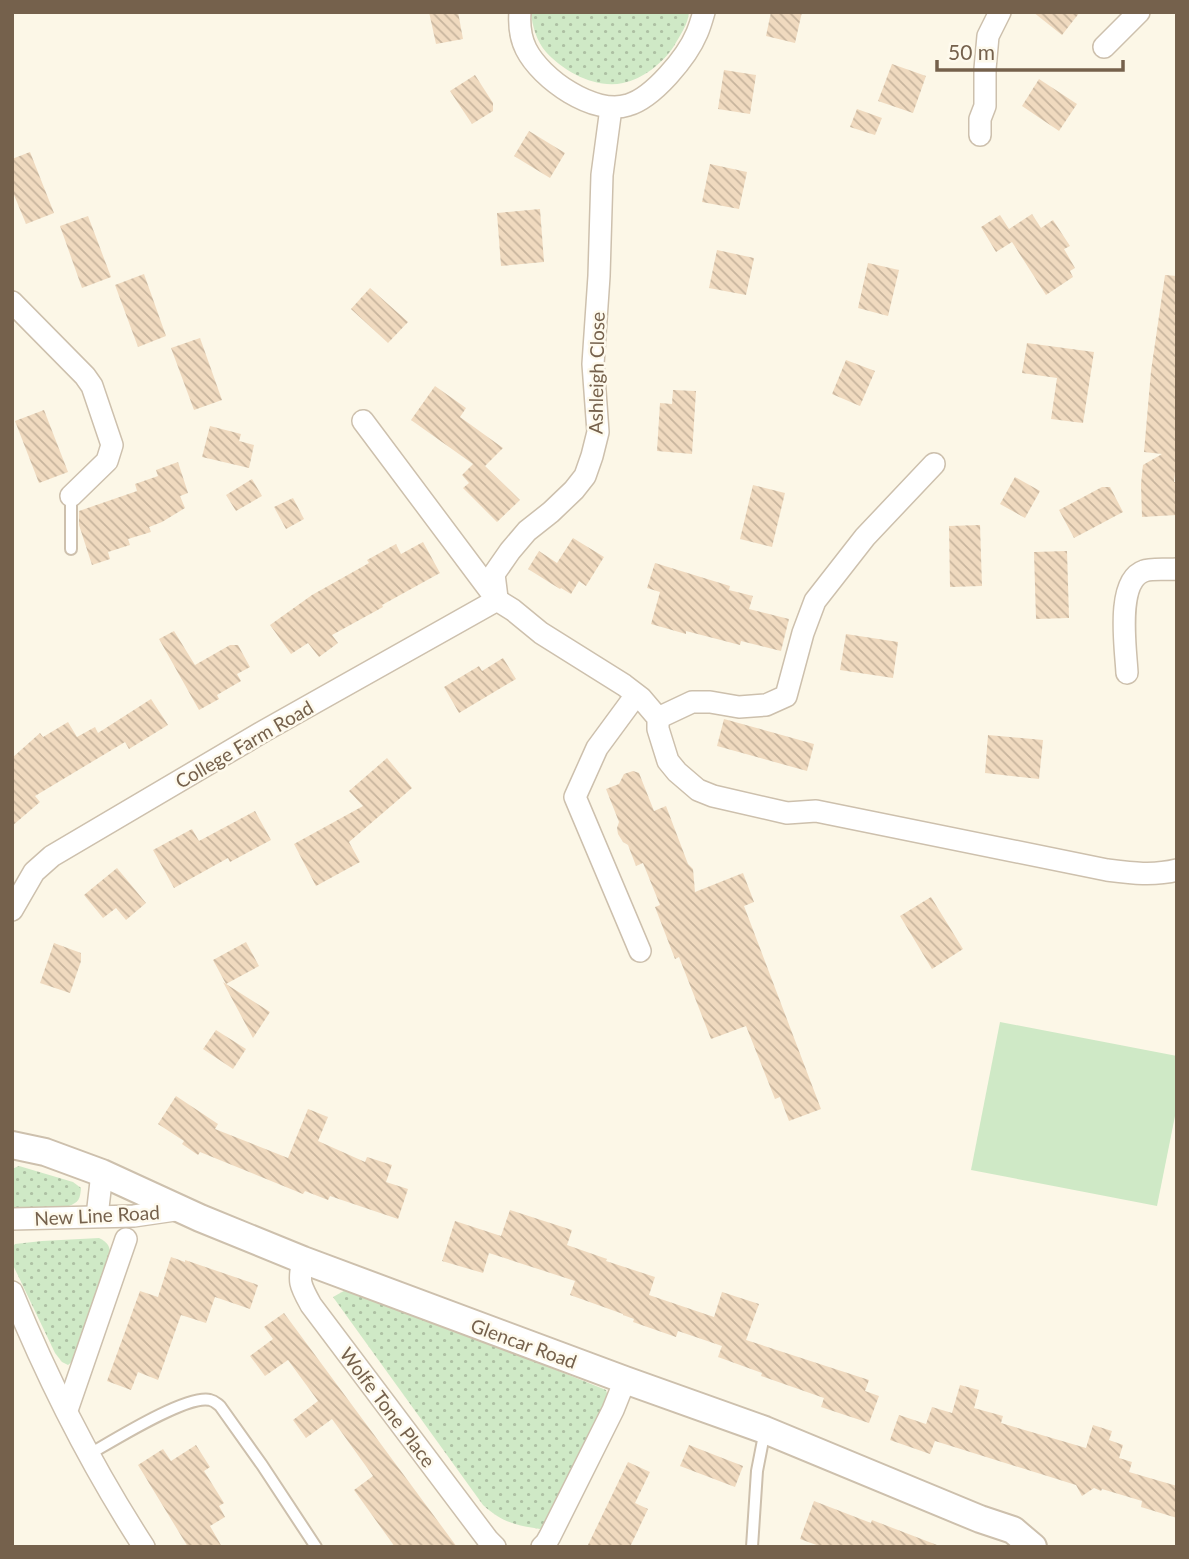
<svg xmlns="http://www.w3.org/2000/svg" width="1189" height="1559" viewBox="0 0 1189 1559" font-family="Lato,sans-serif">
<style>
.grass{fill:url(#grass-dots)}
.pitch{fill:#cfe9c6}
.building{fill:url(#building-back-hatch)}
.lines{fill:none;stroke-linecap:round;stroke-linejoin:round}
.service-casing{stroke:#cdc0ad;stroke-width:14}
.minor-casing{stroke:#cdc0ad;stroke-width:24}
.tertiary-casing{stroke:#cdc0ad;stroke-width:30}
.service{stroke:#fff;stroke-width:10}
.minor{stroke:#fff;stroke-width:21}
.tertiary{stroke:#fff;stroke-width:26}
.labels{text-anchor:middle;dominant-baseline:central;stroke-width:5;stroke-linejoin:round;paint-order:stroke}
.street-label{font-size:19px;fill:#75614c;stroke:#fefaed}
</style>
<defs>
<pattern id="grass-dots" width="8" height="8" patternUnits="userSpaceOnUse" patternTransform="scale(1.75)"><rect width="8" height="8" fill="#cfe9c6"/><path d="M2 2h.1M6 6h.1" fill="none" stroke="#adc0a3" stroke-width="1.8" stroke-linecap="round"/></pattern>
<pattern id="building-back-hatch" width="6" height="6" patternUnits="userSpaceOnUse" patternTransform="scale(1.75)"><rect width="6" height="6" fill="#f0dabf"/><path d="M-1 5l2 2M0 0l6 6M5-1l2 2" fill="none" stroke="#c7b49d"/></pattern>
</defs>
<rect width="100%" height="100%" fill="#fcf7e7"/>
<g class="grass">
<path d="M531,12H689C688,25 680,35 674,46C663,63 643,79 623,83C596,89 564,72 546,52C537,42 532,26 531,12Z"/>
<path d="M19,1166L73,1182L81,1188C80,1199 79,1202 69,1206L12,1209V1169Z"/>
<path d="M99,1238C109,1243 111,1248 110,1259L74,1360L68,1365L62,1362L55,1353L12,1263V1248L15,1244L42,1241Z"/>
<path d="M351,1287L606,1390L610,1403L554,1520L540,1529C514,1525 502,1522 483,1505L333,1297Z"/>
</g>
<polygon class="pitch" points="1000,1022 1177,1056 1177,1106 1157,1206 971,1170"/>
<g class="building">
<polygon points="429,12 458,12 463,39 436,44"/>
<polygon points="771,12 802,12 795,43 766,36"/>
<polygon points="1033,12 1080,12 1062,35"/>
<polygon points="892,64 926,76 913,113 878,101"/>
<polygon points="724,70 756,75 750,114 718,109"/>
<polygon points="475,75 493,103 493,111 472,124 450,91"/>
<polygon points="1039,79 1077,104 1059,131 1022,106"/>
<polygon points="857,109 882,118 875,135 850,127"/>
<polygon points="529,131 565,153 550,178 514,156"/>
<polygon points="30,152 54,213 26,224 12,190 12,159"/>
<polygon points="710,164 747,172 739,209 702,202"/>
<polygon points="540,209 544,262 501,266 497,213"/>
<polygon points="1032,214 1041,228 1053,220 1070,246 1064,249 1075,268 1070,271 1073,277 1046,295 1012,242 996,252 981,227 1000,215 1009,229"/>
<polygon points="88,216 111,277 82,288 60,226"/>
<polygon points="717,250 754,258 746,295 709,288"/>
<polygon points="868,263 899,270 888,316 858,308"/>
<polygon points="144,274 166,336 138,347 115,285"/>
<polygon points="1165,275 1177,276 1177,457 1174,482 1177,482 1177,515 1142,517 1141,484 1143,465 1162,454 1144,452 1151,371"/>
<polygon points="370,288 408,322 388,343 351,309"/>
<polygon points="200,338 222,400 194,410 171,348"/>
<polygon points="1027,343 1094,352 1083,423 1051,419 1057,378 1022,373"/>
<polygon points="846,360 875,371 860,406 832,394"/>
<polygon points="435,386 466,408 460,417 503,448 485,466 520,500 497,522 463,488 469,483 462,475 473,464 411,420"/>
<polygon points="673,390 696,391 692,454 657,451 660,403 672,404"/>
<polygon points="44,410 68,472 39,483 15,421"/>
<polygon points="210,426 241,434 239,441 254,445 249,468 202,457"/>
<polygon points="178,462 188,493 180,496 185,508 162,522 149,527 151,532 128,539 130,545 108,552 110,559 92,565 79,525 79,511 137,491 135,484 158,476 156,470"/>
<polygon points="1015,477 1040,491 1025,518 1000,504"/>
<polygon points="252,479 262,496 236,511 226,495"/>
<polygon points="753,485 785,493 772,547 740,539"/>
<polygon points="1102,487 1110,487 1123,512 1074,538 1059,510"/>
<polygon points="293,498 304,519 286,529 274,507"/>
<polygon points="980,525 982,586 950,587 949,526"/>
<polygon points="573,538 604,557 586,586 579,581 571,594 561,588 560,589 528,569 539,551 557,563"/>
<polygon points="423,542 440,573 382,605 383,607 332,635 338,643 319,657 308,643 291,654 270,625 312,595 369,563 367,560 396,544 401,554"/>
<polygon points="1067,551 1069,618 1036,619 1034,552"/>
<polygon points="655,563 730,586 729,590 753,596 749,609 789,619 781,651 741,641 740,645 686,631 686,634 651,624 660,592 647,588"/>
<polygon points="174,631 195,665 230,645 238,645 250,667 237,674 241,681 217,695 219,699 199,710 159,639"/>
<polygon points="846,634 898,642 893,678 840,670"/>
<polygon points="503,658 516,679 459,713 444,687 479,666 482,671"/>
<polygon points="151,699 168,725 129,749 125,742 35,796 40,802 12,826 12,758 40,733 43,737 68,722 77,737 95,727 98,733"/>
<polygon points="724,719 814,744 807,771 717,746"/>
<polygon points="988,735 1043,740 1039,779 985,773"/>
<polygon points="387,758 412,788 349,842 360,862 316,886 294,844 363,806 349,791"/>
<polygon points="633,771 639,773 654,811 666,806 688,864 693,869 695,892 743,873 754,902 744,906 821,1109 789,1121 780,1097 775,1099 746,1026 711,1039 679,957 675,959 655,907 660,905 643,863 636,866 628,845 623,842 618,834 617,828 619,822 606,789 619,784 624,774"/>
<polygon points="255,811 271,840 230,862 228,858 174,888 153,850 192,829 199,841"/>
<polygon points="117,868 146,903 126,920 116,908 103,918 84,895"/>
<polygon points="931,897 963,949 932,969 900,916"/>
<polygon points="246,942 259,966 226,984 270,1012 253,1038 223,982 226,984 213,960"/>
<polygon points="54,943 81,953 81,961 70,993 40,983"/>
<polygon points="216,1030 246,1049 233,1069 203,1049"/>
<polygon points="176,1096 218,1124 215,1129 288,1158 308,1109 328,1117 318,1141 365,1162 367,1157 392,1165 386,1182 408,1189 398,1219 330,1196 328,1200 305,1191 303,1194 200,1152 198,1155 182,1144 184,1141 158,1124"/>
<polygon points="510,1210 572,1230 567,1245 607,1259 606,1261 655,1277 649,1295 714,1317 722,1292 759,1304 746,1340 869,1380 865,1391 879,1396 869,1423 821,1407 824,1398 761,1376 762,1373 718,1357 722,1346 678,1331 676,1337 633,1322 634,1319 623,1315 623,1314 570,1295 575,1281 489,1253 483,1273 442,1261 455,1221 501,1236"/>
<polygon points="171,1257 185,1262 185,1260 258,1285 250,1309 215,1297 206,1323 181,1315 158,1380 138,1372 131,1390 107,1381 140,1291 158,1297"/>
<polygon points="284,1313 318,1359 457,1547 395,1547 354,1490 373,1476 332,1419 306,1438 293,1420 318,1401 288,1360 265,1376 250,1356 273,1339 264,1327"/>
<polygon points="960,1385 979,1390 974,1408 1003,1416 1001,1423 1086,1448 1093,1425 1112,1431 1109,1440 1123,1445 1119,1458 1132,1462 1129,1472 1177,1486 1177,1518 1141,1507 1142,1501 1102,1489 1101,1491 1094,1488 1082,1496 1076,1485 935,1441 930,1454 890,1440 899,1415 926,1424 932,1407 952,1413"/>
<polygon points="196,1445 210,1467 204,1471 224,1503 219,1506 225,1517 210,1526 222,1547 188,1547 138,1465 163,1449 171,1461"/>
<polygon points="689,1445 743,1466 735,1487 680,1466"/>
<polygon points="628,1462 650,1472 635,1503 648,1509 630,1547 587,1547"/>
<polygon points="814,1501 871,1523 872,1520 937,1545 936,1547 822,1547 800,1539"/>
</g>
<g class="lines">
<defs>
<g id="service">
<polyline points="71,496 71,549"/>
<path d="M88,1455C111,1442 187,1394 210,1400C215,1401 216,1403 220,1406L262,1465L316,1547"/>
<polyline points="752,1547 757,1471 765,1430"/>
</g>
<g id="minor">
<path d="M520,12C519,25 520,37 526,49C541,79 594,116 628,105C653,98 687,57 697,33C700,26 702,19 704,12"/>
<polyline points="1104,47 1139,12"/>
<polyline points="980,135 980,119 985,106 985,69 988,36 1000,12"/>
<polyline points="12,302 85,376 92,386 112,445 107,461 71,496"/>
<path d="M363,421L497,600L513,610L541,633L624,685L641,698L658,718V729L668,761L677,772L698,790L713,796L787,813L816,811L1107,870C1131,873 1153,876 1177,870"/>
<polyline points="497,598 494,574 510,551 527,531 551,512 574,490 585,476 592,456 598,432 593,364 599,276 602,175 611,108"/>
<path d="M1127,673C1126,650 1115,581 1144,571C1151,568 1168,570 1177,569"/>
<polyline points="636,695 597,748 575,797 640,951"/>
<polyline points="658,718 692,702 710,702 739,707 766,705 786,696 803,633 815,601 865,537 934,464"/>
<polyline points="12,910 34,872 52,856 264,731 497,600"/>
<polyline points="97,1216 102,1173"/>
<polyline points="12,1219 134,1216 182,1209"/>
<path d="M303,1260C298,1282 300,1285 311,1305L488,1540L495,1547"/>
<path d="M12,1292C48,1380 92,1467 144,1547"/>
<polyline points="67,1410 126,1239"/>
<polyline points="542,1547 546,1543 550,1536 613,1410 625,1380"/>
</g>
<polyline id="tertiary" points="12,1145 45,1152 102,1173 200,1218 303,1260 625,1380 765,1430 980,1519 1013,1530 1033,1547"/>
</defs>
<use href="#service" class="service-casing"/>
<use href="#minor" class="minor-casing"/>
<use href="#tertiary" class="tertiary-casing"/>
<use href="#service" class="service"/>
<use href="#minor" class="minor"/>
<use href="#tertiary" class="tertiary"/>
</g>
<g class="labels">
<g class="street-label">
<text transform="translate(596 373) rotate(-89)">Ashleigh Close</text>
<text transform="translate(244 744) rotate(-30)">College Farm Road</text>
<text transform="translate(97 1215) rotate(-3)">New Line Road</text>
<text transform="translate(524 1343) rotate(20)">Glencar Road</text>
<text transform="translate(388 1407) rotate(53)">Wolfe Tone Place</text>
</g>
</g>
<rect width="1189" height="1559" fill="none" stroke="#75614c" stroke-width="28"/>
<path d="M937 60v10h186v-10" fill="none" stroke="#75614c" stroke-width="3.5"/>
<text x="948" y="60" font-size="21" fill="#75614c" stroke="#fefaed" stroke-width="5" paint-order="stroke">50 m</text>
</svg>
